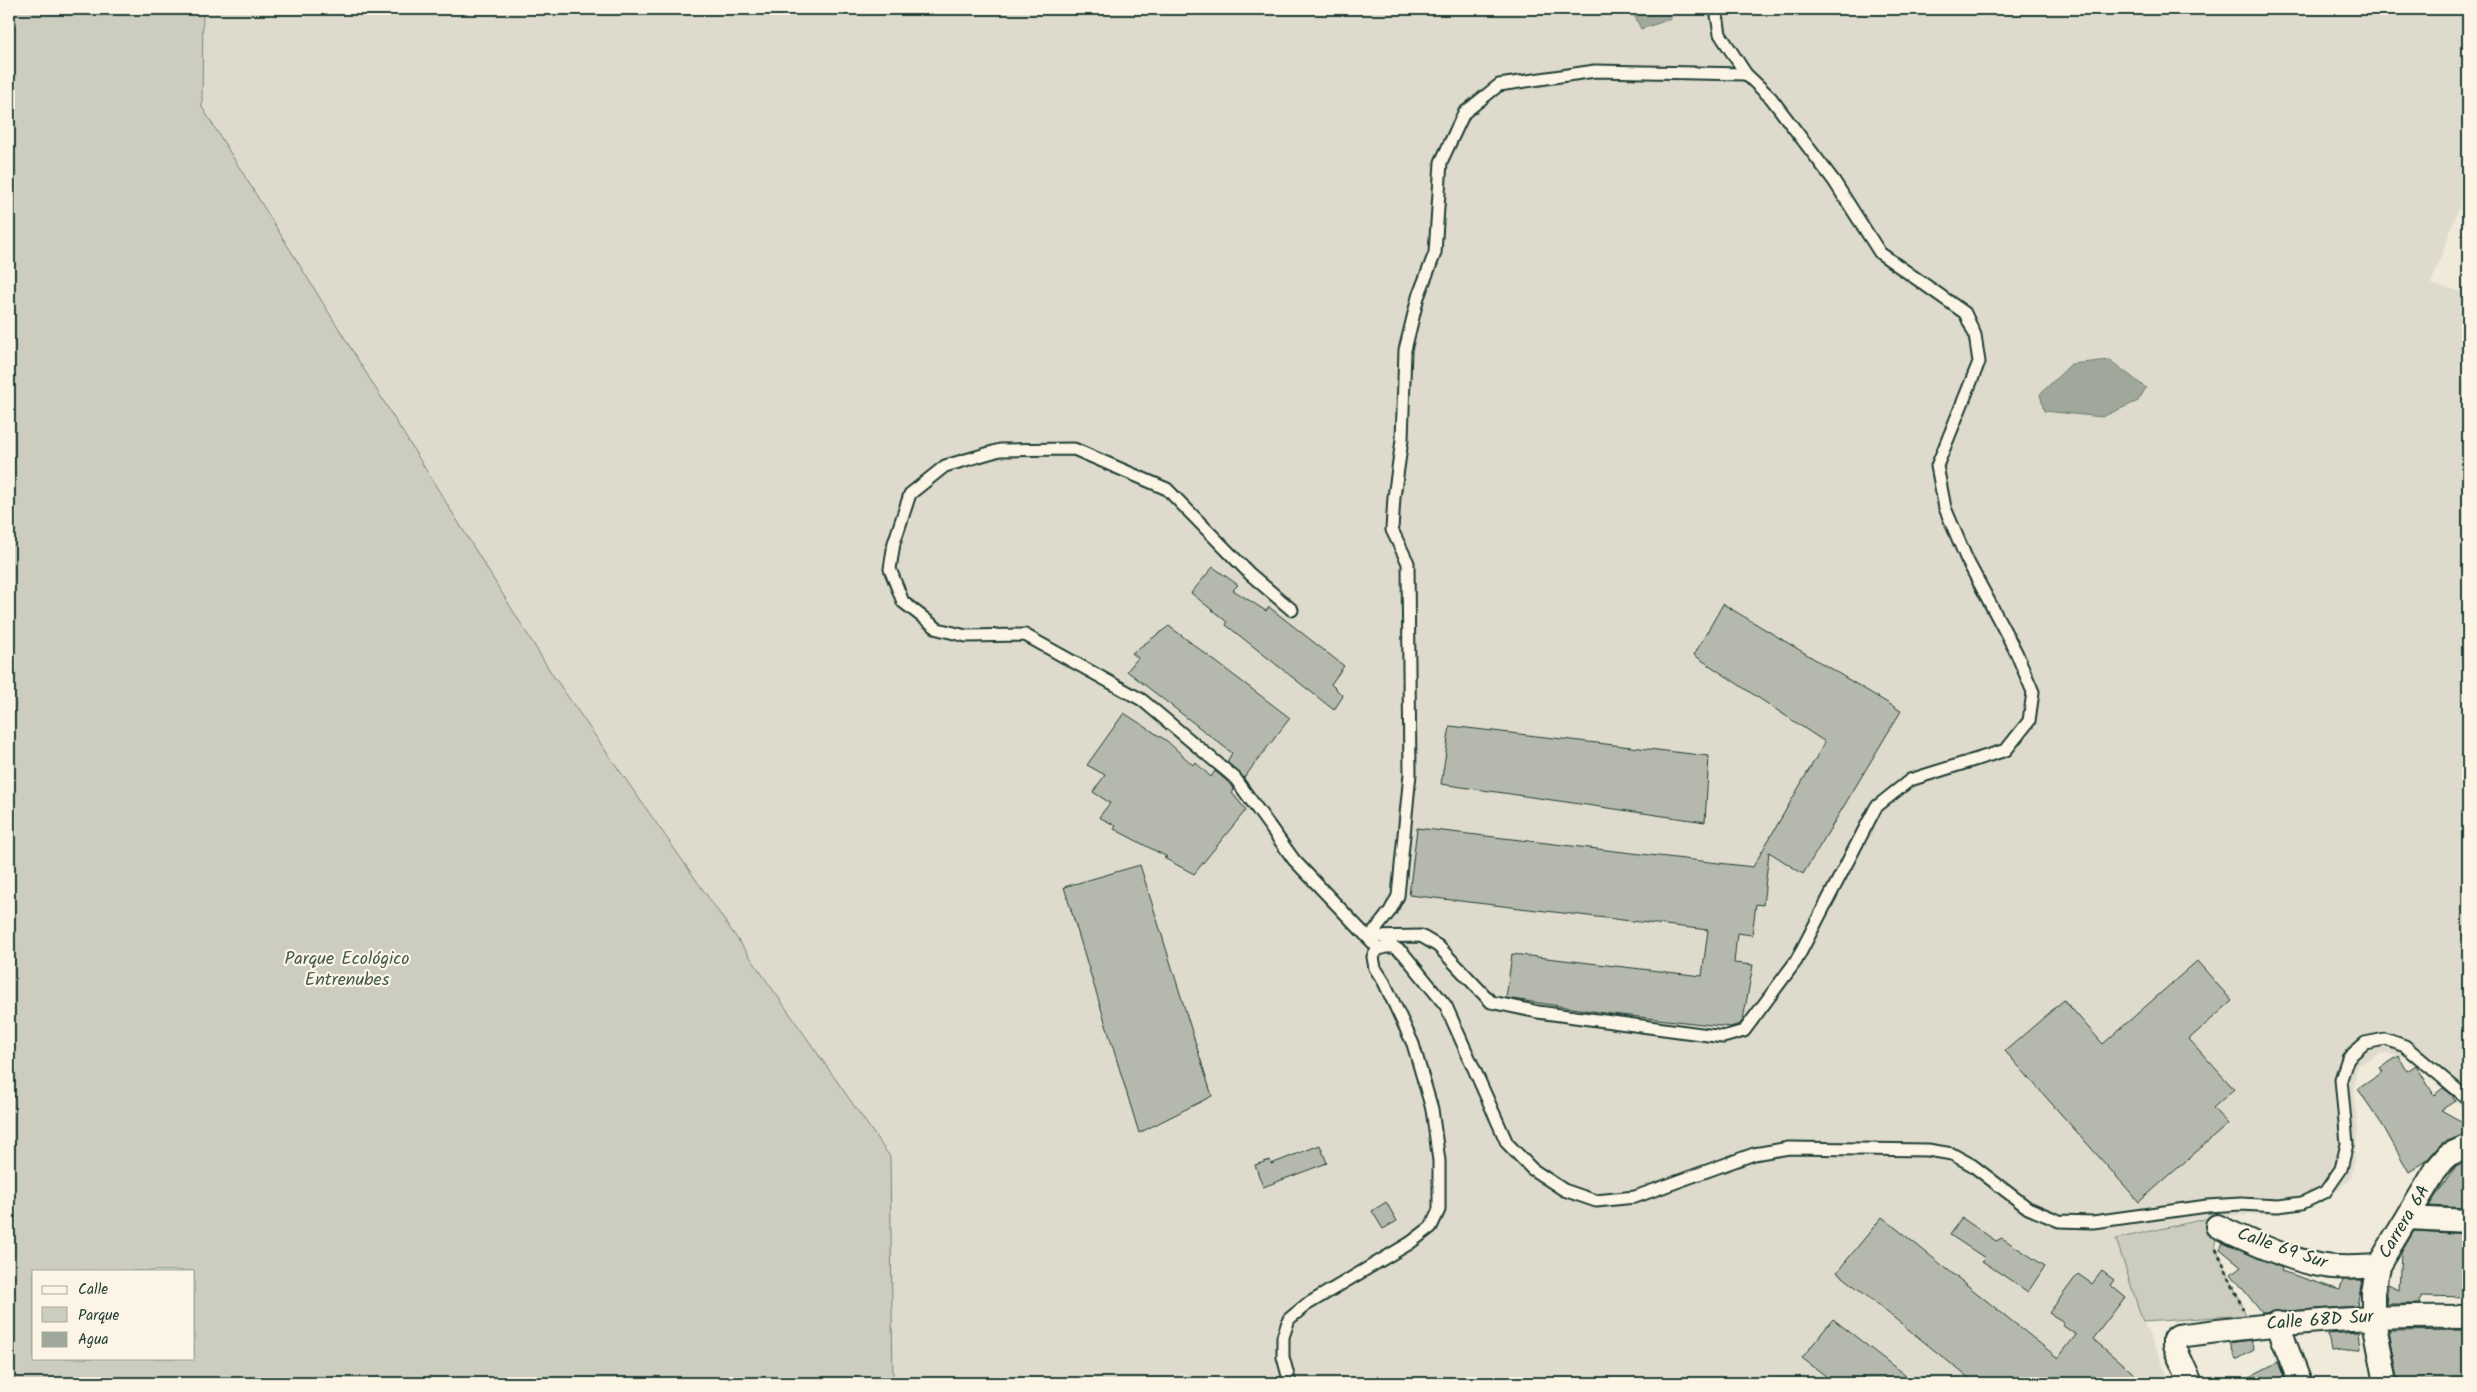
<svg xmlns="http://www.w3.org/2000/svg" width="2477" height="1392" viewBox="0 0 2477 1392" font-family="Kalam,sans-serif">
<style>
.built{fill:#dedbcc}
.green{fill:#cccdbf;stroke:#76857a;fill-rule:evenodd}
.water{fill:#9fa89a;stroke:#6c7d71}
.building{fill:#b5b9ad;stroke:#1f3d34}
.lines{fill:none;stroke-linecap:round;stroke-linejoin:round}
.service-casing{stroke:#1f3d34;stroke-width:15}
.minor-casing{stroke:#1f3d34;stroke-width:26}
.path{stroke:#1f3d34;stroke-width:3;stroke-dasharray:4 4;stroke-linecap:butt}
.service{stroke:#fcf5e5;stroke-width:11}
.minor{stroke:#fcf5e5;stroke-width:22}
.labels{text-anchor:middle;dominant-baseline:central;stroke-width:4.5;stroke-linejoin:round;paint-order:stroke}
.park-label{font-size:18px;fill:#425a50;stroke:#fcf5e5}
.street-label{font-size:18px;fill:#1f3d34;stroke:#fcf5e5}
</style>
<rect width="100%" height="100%" fill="#efeada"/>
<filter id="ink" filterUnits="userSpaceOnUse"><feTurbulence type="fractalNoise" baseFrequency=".02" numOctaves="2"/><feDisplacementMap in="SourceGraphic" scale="10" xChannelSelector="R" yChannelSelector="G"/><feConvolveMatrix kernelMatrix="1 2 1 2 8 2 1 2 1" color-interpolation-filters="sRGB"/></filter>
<g filter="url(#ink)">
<polygon class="built" points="203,9 2468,9 2468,183 2431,284 2468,293 2468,1109 2455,1101 2432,1074 2405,1057 2381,1053 2357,1066 2354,1091 2358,1130 2351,1179 2323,1202 2279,1214 2218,1216 2198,1219 2116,1239 2143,1322 2171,1383 893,1383 890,1157 552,674 202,107"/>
<g class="green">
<path d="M9,9H203L202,107L552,674L890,1157L893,1383H9ZM34,1271H194V1358H34Z"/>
<polygon points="2218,1216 2215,1245 2246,1315 2143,1322 2116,1239"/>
</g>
<g class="water">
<polygon points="1631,9 1671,9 1671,19 1641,29"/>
<polygon points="2110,360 2146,388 2138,401 2102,417 2044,411 2040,394 2071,364"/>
</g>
<g class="building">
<polygon points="1213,567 1238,585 1233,590 1266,611 1269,607 1344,666 1331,684 1343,696 1334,710 1226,625 1227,622 1191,593"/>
<polygon points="1723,604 1901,711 1803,874 1769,852 1763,905 1756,904 1752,935 1737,933 1734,963 1753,965 1743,1020 1740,1024 1730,1027 1612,1014 1506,998 1512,954 1702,976 1708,930 1409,895 1417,828 1753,867 1825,742 1694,655"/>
<polygon points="1169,626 1290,718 1244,778 1227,762 1232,753 1127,671 1138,658 1132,653"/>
<polygon points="1124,713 1167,741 1193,765 1195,762 1211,777 1215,771 1229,783 1234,790 1232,793 1246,810 1194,874 1164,858 1167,857 1114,829 1116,826 1099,817 1110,803 1093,792 1105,775 1087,765"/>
<polygon points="1450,726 1709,756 1705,822 1441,784"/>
<polygon points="1140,865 1212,1096 1139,1133 1064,887"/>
<polygon points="2197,961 2232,1001 2189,1039 2234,1089 2213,1108 2228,1124 2139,1202 2005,1051 2064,1000 2103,1044"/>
<polygon points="2399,1056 2407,1071 2416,1065 2434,1095 2443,1088 2452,1095 2455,1101 2441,1110 2468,1125 2468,1133 2442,1143 2425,1162 2409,1172 2383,1126 2358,1089 2383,1072 2380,1068"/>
<polygon points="1320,1145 1327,1163 1263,1187 1255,1165 1270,1160 1271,1164"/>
<polygon points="2468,1160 2468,1208 2429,1206 2456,1166"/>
<polygon points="1386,1202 1397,1221 1383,1229 1372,1211"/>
<polygon points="1882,1217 2058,1358 2076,1335 2062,1325 2064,1322 2049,1313 2078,1274 2092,1284 2102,1271 2114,1280 2110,1285 2125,1297 2093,1339 2145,1383 1975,1383 1837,1272"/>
<polygon points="1962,1218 1996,1241 2002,1238 2045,1266 2028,1292 1982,1261 1985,1258 1950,1235"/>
<polygon points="2414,1231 2468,1234 2468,1297 2421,1296 2420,1304 2386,1304 2388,1284 2399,1289 2401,1253"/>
<polygon points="2223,1243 2282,1268 2281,1271 2340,1290 2343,1280 2362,1280 2357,1306 2262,1313 2231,1274 2241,1266 2220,1249"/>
<polygon points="1833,1319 1915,1383 1835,1383 1802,1358"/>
<polygon points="2468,1330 2468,1382 2399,1383 2389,1331"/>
<polygon points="2359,1332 2361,1349 2331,1352 2328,1334"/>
<polygon points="2251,1340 2254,1350 2236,1360 2230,1343"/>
<polygon points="2278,1362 2284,1377 2271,1383 2237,1383"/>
</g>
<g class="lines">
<defs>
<g id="service">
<polyline points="1292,610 1250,574 1167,489 1074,449 1000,450 945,466 910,494 894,543 890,569 903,602 938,629 966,636 1025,635 1142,700 1235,778 1294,860 1374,944"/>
<polyline points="1370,937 1421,936 1438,946 1491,1002 1538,1012 1723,1037 1744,1031 1796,961 1876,807 1910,780 2006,750 2029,721 2033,692 2016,652 1967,560 1945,508 1937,466 1979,362 1975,335 1965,313 1880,253 1834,181 1771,98 1746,74 1720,34 1716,9"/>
<polyline points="1370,937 1390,911 1398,896 1410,774 1408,563 1392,530 1394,497 1402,440 1405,350 1418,297 1435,253 1441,162 1464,113 1499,85 1595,71 1746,74"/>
<polyline points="1290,1383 1283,1357 1283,1337 1289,1319 1306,1305 1410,1243 1431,1227 1439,1210 1439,1161 1432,1109 1413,1044 1384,982 1375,968 1373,957 1377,950 1385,947 1394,947 1403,953 1446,1006 1507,1143 1532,1169 1564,1190 1596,1201 1635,1197 1754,1154 1789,1148 1928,1150 1952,1154 1972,1165 2028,1208 2059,1221 2093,1222 2207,1206 2241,1204 2278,1206 2302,1203 2325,1192 2341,1169 2347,1144 2341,1079 2348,1058 2365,1043 2385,1039 2405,1046 2468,1099"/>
</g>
<g id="minor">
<polyline points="2408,1218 2468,1221"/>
<path d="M2217,1226C2247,1240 2287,1259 2319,1265C2338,1269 2358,1267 2378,1266"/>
<polyline points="2277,1323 2300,1383"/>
<path d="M2191,1383L2174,1346V1339L2178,1336C2277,1323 2369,1315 2468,1317"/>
<polyline points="2386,1383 2373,1316 2373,1292 2378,1266 2437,1168 2448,1155 2468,1146"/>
</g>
</defs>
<use href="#service" class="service-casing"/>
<use href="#minor" class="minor-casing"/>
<polyline class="path" points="2216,1248 2243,1309"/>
<use href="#service" class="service"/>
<use href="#minor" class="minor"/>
</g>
</g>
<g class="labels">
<g class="park-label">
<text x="347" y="959">Parque Ecológico<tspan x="347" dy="21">Entrenubes</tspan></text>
</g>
<g class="street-label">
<text transform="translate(2405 1222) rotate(-59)">Carrera 6A</text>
<text transform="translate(2282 1249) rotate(19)">Calle 69 Sur</text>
<text transform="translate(2320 1321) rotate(-4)">Calle 68D Sur</text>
</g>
</g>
<rect width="2477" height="1392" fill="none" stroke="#fcf5e5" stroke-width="30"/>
<rect x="15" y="15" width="2447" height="1362" fill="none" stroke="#1f3d34" stroke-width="2" filter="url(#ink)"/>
<rect x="32" y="1270" width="162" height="90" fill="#fcf5e5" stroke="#a4ab9e"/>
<rect x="42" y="1286" width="25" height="8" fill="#fcf5e5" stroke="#a4ab9e"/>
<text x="78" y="1294" font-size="15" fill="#1f3d34">Calle</text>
<rect x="42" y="1307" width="25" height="15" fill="#cccdbf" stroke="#a4ab9e"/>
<text x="78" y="1320" font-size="15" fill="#1f3d34">Parque</text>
<rect x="42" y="1332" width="25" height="15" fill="#9fa89a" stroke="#a4ab9e"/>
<text x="78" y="1344" font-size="15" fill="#1f3d34">Agua</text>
</svg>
